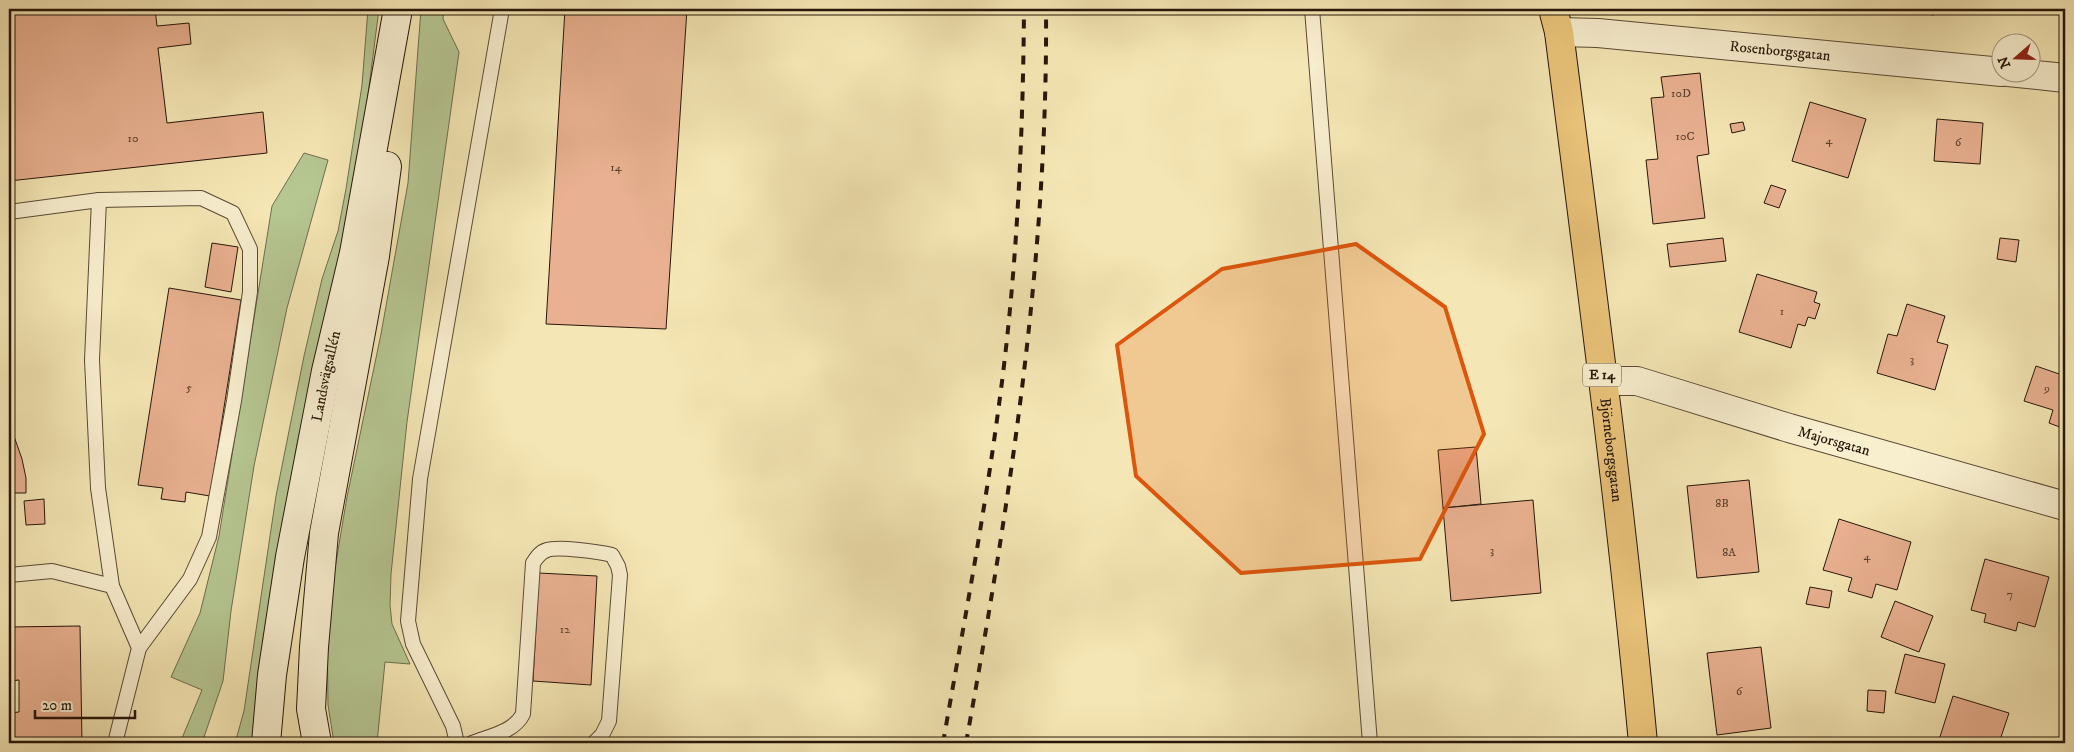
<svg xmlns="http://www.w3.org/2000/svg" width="2074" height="752" viewBox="0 0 2074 752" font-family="'IM FELL DW Pica',serif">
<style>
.green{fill:#b6c792;stroke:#6e6e4e}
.building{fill:#e9b191;stroke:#27160a}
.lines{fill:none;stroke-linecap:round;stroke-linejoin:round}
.service-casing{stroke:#5a4a35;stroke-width:16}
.minor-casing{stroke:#5a4a35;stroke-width:30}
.secondary-casing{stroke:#27160a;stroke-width:30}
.trunk-casing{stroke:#27160a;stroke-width:30}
.service{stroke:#f8efcf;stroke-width:14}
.minor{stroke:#f8efcf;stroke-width:28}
.secondary{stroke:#f8efcf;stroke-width:28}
.trunk{stroke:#eac47a;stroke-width:28}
.rail{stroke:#27160a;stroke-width:4;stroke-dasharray:9 9;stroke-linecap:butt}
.marked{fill:#de560c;fill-opacity:0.2;stroke:#de560c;stroke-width:4;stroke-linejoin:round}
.labels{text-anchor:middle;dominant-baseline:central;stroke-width:4;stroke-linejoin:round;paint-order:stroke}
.number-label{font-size:12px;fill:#583d2c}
.shield{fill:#f8efcf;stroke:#665745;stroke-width:1}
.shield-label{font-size:14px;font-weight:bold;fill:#27160a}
.street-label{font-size:15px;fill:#27160a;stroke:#f8efcf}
</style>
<rect width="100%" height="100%" fill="#f5e7b5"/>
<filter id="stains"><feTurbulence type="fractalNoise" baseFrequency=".004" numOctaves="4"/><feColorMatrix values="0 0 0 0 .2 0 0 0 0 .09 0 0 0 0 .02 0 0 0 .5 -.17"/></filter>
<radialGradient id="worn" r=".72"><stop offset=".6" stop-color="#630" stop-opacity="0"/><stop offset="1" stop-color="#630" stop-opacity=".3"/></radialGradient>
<g class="green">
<polygon points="368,9 379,9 353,211 297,444 283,530 255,734 251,743 233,743 237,736 244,711 276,496 304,356 322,279 338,231 346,189 362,85"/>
<polygon points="421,9 444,9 443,19 459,52 407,422 391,574 390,605 392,624 410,664 385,662 377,743 334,743 328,705 327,616 347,497 381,334 408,183"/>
<polygon points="304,153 328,160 287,308 254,466 231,611 223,681 202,743 180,743 202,690 171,677 200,613 219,536 272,206"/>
</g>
<g class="building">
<polygon points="9,9 155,9 157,26 189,23 191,44 158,48 167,123 263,112 267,153 9,181"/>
<polygon points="565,9 687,9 666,329 546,324"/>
<polygon points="1907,9 1935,9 1934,15 1907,12"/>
<polygon points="1700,73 1709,154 1697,156 1705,218 1653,224 1646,160 1658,159 1651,98 1664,97 1661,77"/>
<polygon points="1810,102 1866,119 1848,178 1792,161"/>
<polygon points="1937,119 1983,123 1980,164 1934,161"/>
<polygon points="1743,122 1745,130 1732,133 1730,124"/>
<polygon points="1771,185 1786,190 1779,208 1764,203"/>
<polygon points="1723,238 1726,261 1670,267 1667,244"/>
<polygon points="2000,238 2019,240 2016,262 1997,259"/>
<polygon points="212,243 238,247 231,292 205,287"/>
<polygon points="1757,274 1817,292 1814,302 1820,304 1815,319 1808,317 1805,326 1798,324 1791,348 1739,332"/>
<polygon points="169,288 241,300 210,496 186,492 185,502 161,499 163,488 138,485"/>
<polygon points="1907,304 1945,316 1937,342 1948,345 1935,390 1877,373 1888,334 1897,336"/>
<polygon points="2036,366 2065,376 2065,429 2049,423 2053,410 2024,401"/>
<polygon points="9,422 22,459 26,478 26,493 9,493"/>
<polygon points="1476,447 1481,504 1443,508 1438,450"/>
<polygon points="1749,480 1759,572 1697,578 1687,486"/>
<polygon points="44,499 45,524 26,525 24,501"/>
<polygon points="1533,500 1541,593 1451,601 1443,508"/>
<polygon points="1839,519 1911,542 1897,590 1876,584 1872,598 1848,591 1852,578 1823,570"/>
<polygon points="1985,559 2049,577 2035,627 2018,622 2016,631 1984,622 1986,614 1971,610"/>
<polygon points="539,573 597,576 591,685 533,681"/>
<polygon points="1810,587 1832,591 1829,608 1806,604"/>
<polygon points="1895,601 1933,616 1919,652 1881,637"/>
<polygon points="80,626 82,743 9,743 9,713 19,712 19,680 9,681 9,627"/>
<polygon points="1761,647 1771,728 1717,735 1707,653"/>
<polygon points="1905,654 1945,664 1935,703 1895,693"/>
<polygon points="1868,690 1886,691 1884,713 1867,711"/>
<polygon points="1953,696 2009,713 1999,743 1938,743"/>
</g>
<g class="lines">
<defs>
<g id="service">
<polyline points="1312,9 1370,743"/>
<polyline points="99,200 92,360 98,488 112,586 139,648 115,743"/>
<polyline points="9,212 99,200 201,198 233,213 250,249 250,292 234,401 209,537 190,579 139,648"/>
<polyline points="9,575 52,571 112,586"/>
<polyline points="457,743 453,726 413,644 408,621 420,479 502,9"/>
<path d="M472,743C490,736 514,732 523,714L533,563C537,557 540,552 547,550C558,546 600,552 612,555L618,566L620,575L609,721L602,735L594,743"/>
</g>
<g id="minor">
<path id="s1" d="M1559,32L1598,33L2002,72"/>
<polyline points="2008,72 2065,78"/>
<path id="s2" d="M1603,381H1637L1789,428L2065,506"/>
</g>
<g id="secondary">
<path id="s3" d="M266,743L272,675L290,557L326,371L354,253L398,9"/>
<polyline points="317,743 311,709 314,647 324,533 375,256 387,166"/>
</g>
<g id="trunk">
<path id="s4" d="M1553,9L1559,32C1589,269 1621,506 1643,743"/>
</g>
</defs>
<use href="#service" class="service-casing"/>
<use href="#minor" class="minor-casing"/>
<use href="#secondary" class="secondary-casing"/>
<use href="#trunk" class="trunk-casing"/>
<use href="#service" class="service"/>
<use href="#minor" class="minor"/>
<use href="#secondary" class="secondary"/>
<use href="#trunk" class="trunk"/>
<g class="rail">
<path d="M943,743C963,628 985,513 1000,397C1017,270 1023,136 1024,9"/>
<path d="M966,743C1010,500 1048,257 1046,9"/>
</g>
</g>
<path class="marked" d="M1356,244L1445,307L1484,434L1420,559L1241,573L1136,476L1117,345L1222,269Z"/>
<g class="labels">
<g class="number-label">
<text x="1681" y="93">10D</text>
<text x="1685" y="136">10C</text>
<text x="133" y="138">10</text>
<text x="1829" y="140">4</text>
<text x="1958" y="142">6</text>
<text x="616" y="167">14</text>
<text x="1782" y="311">1</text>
<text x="1912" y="359">3</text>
<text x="189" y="387">5</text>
<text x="2047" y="388">9</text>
<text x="1722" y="503">8B</text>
<text x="1492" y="550">3</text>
<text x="1729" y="552">8A</text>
<text x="1867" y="556">4</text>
<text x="2010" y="594">7</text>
<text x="565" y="629">12</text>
<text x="1739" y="691">6</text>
</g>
<rect class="shield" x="1583" y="363.5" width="38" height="23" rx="4"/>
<g class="shield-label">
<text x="1602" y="375">E 14</text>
</g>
<g class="street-label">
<text stroke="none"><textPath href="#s1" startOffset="222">Rosenborgsgatan</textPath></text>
<text stroke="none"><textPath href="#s3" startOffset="372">Landsvägsallén</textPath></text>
<text stroke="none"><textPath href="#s2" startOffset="240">Majorsgatan</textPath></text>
<text stroke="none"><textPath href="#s4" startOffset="445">Björneborgsgatan</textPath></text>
</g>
</g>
<rect width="2074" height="752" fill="none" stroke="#f5e7b5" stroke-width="30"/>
<rect x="10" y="10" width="2054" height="732" fill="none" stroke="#27160a" stroke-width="2.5"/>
<rect x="15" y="15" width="2044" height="722" fill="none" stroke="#27160a"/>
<g transform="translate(2016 58) rotate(250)"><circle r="24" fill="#f8efcf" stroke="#a49880"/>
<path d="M0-4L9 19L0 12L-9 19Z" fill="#8f2418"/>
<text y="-8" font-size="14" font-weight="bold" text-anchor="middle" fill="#27160a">N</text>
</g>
<path d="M35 710v8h100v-8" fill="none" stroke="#27160a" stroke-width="2.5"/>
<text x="42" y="710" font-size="15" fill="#27160a" stroke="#f8efcf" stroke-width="4" paint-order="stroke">20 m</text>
<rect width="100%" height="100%" filter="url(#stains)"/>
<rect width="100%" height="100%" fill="url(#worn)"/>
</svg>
